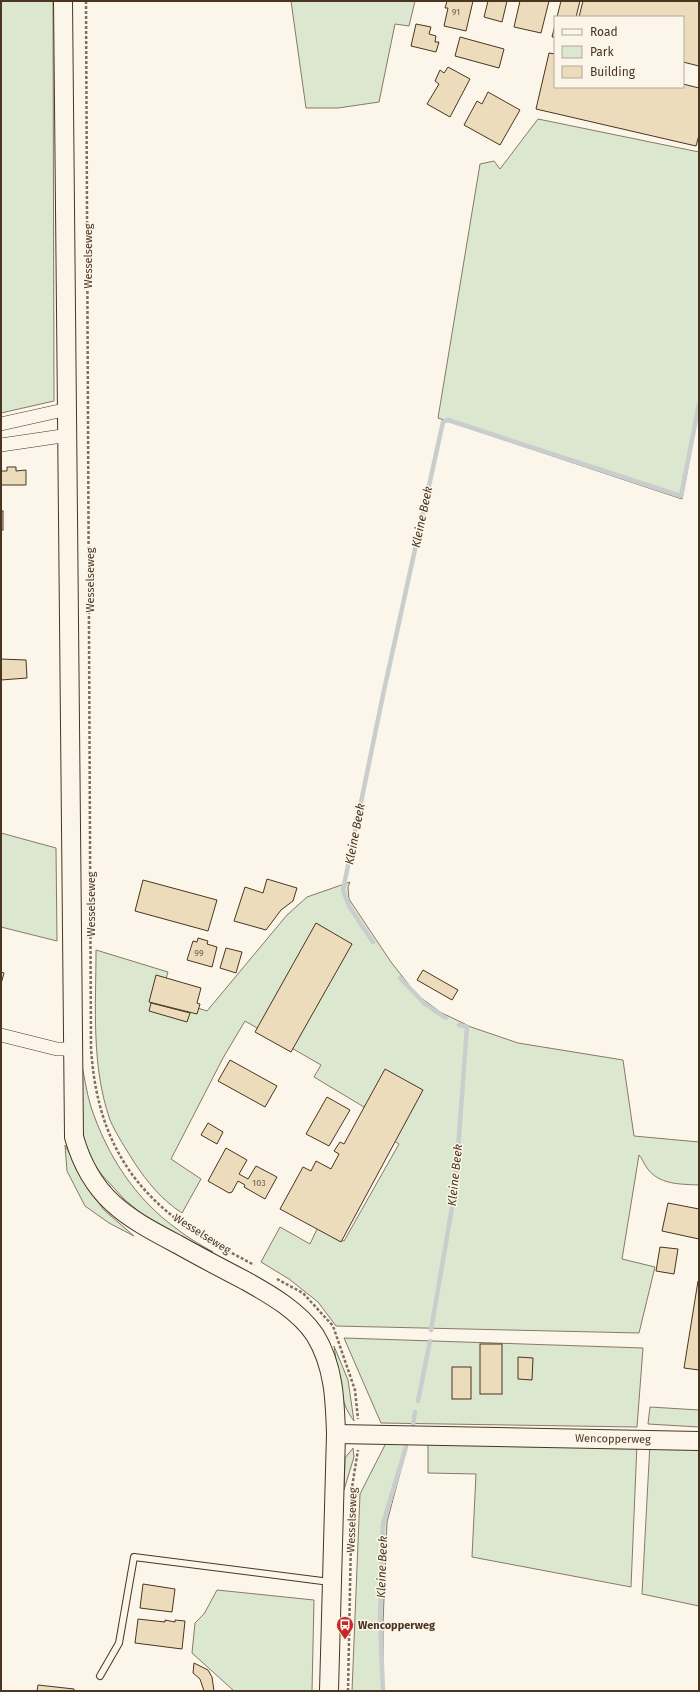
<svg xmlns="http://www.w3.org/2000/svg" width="700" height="1692" viewBox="0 0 700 1692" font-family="'Fira Sans',sans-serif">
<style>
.green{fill:#dce7d0;stroke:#887966}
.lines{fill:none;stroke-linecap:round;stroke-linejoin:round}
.stream{stroke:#c9cecd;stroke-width:4.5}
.building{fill:#ecdcbc;stroke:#4a3520}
.lane-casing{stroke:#4a3520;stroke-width:8}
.street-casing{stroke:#4a3520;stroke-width:14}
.secondary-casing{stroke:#4a3520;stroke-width:20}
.path{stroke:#7f6f5c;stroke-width:2.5;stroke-dasharray:3 2;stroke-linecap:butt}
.lane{stroke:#fbf6e9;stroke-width:6}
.street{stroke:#fbf6e9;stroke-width:13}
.secondary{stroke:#fbf6e9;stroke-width:18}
.labels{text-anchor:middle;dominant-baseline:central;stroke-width:3;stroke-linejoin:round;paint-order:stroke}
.number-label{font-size:9px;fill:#725f47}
.street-label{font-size:11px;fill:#4a3520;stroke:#fbf6e9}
.poi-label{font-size:11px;font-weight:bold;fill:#4a3520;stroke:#fbf6e9;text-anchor:start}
.water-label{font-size:12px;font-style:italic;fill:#4a3520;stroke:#fbf6e9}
</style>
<rect width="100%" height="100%" fill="#fbf6e9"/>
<g class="green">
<polygon points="1,1 53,1 54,401 1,413"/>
<polygon points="291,1 415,1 409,26 395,24 379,102 338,108 306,108"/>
<polygon points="538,119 699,152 699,409 682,499 438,418 480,164 494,161 500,169"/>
<polygon points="1,833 56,848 57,941 1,927"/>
<path d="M350,882L348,887L349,899L391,962L416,994L440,1012L471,1027L518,1043L623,1060L634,1136L699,1142V1185C680,1184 659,1185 647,1168C644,1164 642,1158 639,1155L622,1259L655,1267L639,1333L336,1326L318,1302L289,1279L261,1262L280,1227L310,1244L318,1227L344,1241L399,1144L374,1129L379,1116L314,1077L321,1065L245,1021L223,1058L171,1159L201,1179L182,1213C162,1200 147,1182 134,1162C126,1149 116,1134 110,1120C91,1065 96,1007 96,950L168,972L161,996L207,1011L287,915L307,897Z"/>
<path d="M80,1056C84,1073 86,1091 91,1107C107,1155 135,1199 177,1229C188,1238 201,1245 213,1252L173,1233L147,1218L125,1200L102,1175L85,1151L80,1108Z"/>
<polygon points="65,1145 88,1189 104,1210 134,1236 109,1223 85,1206 67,1171"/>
<polygon points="344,1338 643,1348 637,1427 381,1423"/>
<path d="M334,1346L348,1380L354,1421C338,1401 338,1371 334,1346Z"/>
<polygon points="650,1407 699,1410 699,1427 648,1424"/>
<polygon points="428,1442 637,1444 631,1587 472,1557 476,1474 428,1473"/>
<polygon points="386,1443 408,1443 387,1522 383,1624 383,1691 352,1691 360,1494"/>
<polygon points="650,1443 699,1447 699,1606 642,1594"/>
<polygon points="353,1448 354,1457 344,1490 345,1458"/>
<polygon points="217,1590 314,1600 312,1691 234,1691 192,1653 195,1623 204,1614"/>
</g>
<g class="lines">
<g class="stream">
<polyline points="373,942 349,906 343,890 383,695 443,422 448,420 681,496 699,404"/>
<polyline points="400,978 425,1004 446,1018"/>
<polyline points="431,1330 455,1190 467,1027 459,1025"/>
<polyline points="418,1401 430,1341"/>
<polyline points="413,1425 415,1412"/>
<polyline points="383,1691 380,1619 383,1524 406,1447"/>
</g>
</g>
<g class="building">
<polygon points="447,1 473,1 466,31 444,26 448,8 445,8"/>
<polygon points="488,1 507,1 502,22 484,17"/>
<polygon points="520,1 549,1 541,33 514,27"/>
<polygon points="561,1 580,1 576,17 557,17"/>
<polygon points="583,1 699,1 699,66 683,62 683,17 579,17"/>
<polygon points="416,24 431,27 429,34 436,36 435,42 439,42 436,52 411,46"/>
<polygon points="555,25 555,37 552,37"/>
<polygon points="460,37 504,49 499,68 455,56"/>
<polygon points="549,53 555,54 555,87 683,87 683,84 699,88 699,135 696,146 536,109"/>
<polygon points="448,67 470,79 450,117 427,104 439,84 435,81 440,70 444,73"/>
<polygon points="488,92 520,110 500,145 464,125 477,101 482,104"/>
<polygon points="7,467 16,467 16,471 26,470 26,485 1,485 1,471 7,471"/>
<rect x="1" y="511" width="2" height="19"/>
<polygon points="1,659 26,660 27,678 1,680"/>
<polygon points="267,879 297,888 293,901 281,910 266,930 234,921 245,887 263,893"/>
<polygon points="143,880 217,900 208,931 135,911"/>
<polygon points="316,923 352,944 291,1052 255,1032"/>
<polygon points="198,938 208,941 207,944 217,947 212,967 187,960 193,941 197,942"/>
<polygon points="226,948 242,952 236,973 220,968"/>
<polygon points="423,970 458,990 452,1000 417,980"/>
<polygon points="1,972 4,973 1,984"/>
<polygon points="156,975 201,988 197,1003 200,1004 197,1014 149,1002"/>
<polygon points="151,1003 190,1013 187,1022 149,1011"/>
<polygon points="230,1060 277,1086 265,1107 218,1081"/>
<polygon points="385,1069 423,1090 341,1242 280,1209 303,1167 311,1171 316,1161 331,1169 339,1154 334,1151 340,1142 344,1144"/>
<polygon points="327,1097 350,1110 329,1146 306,1134"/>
<polygon points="208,1123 223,1132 217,1144 201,1135"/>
<polygon points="226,1148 247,1160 239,1174 248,1179 256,1166 277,1177 265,1199 244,1187 245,1185 238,1181 232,1192 229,1193 208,1181"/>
<polygon points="668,1203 699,1209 699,1239 662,1231"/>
<polygon points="660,1247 678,1249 674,1274 656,1271"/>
<polygon points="698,1281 699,1281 699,1370 684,1368"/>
<rect x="480" y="1344" width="22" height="50"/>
<polygon points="518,1357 533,1358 532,1380 518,1379"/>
<rect x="452" y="1367" width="19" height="32"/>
<polygon points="143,1584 175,1589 172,1612 140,1608"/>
<polygon points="138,1619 165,1622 165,1620 175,1622 175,1620 185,1621 182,1649 135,1643"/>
<polygon points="194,1663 208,1670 212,1677 214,1691 204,1691 200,1679 193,1673"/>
<polygon points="38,1685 74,1689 74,1691 37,1691"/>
</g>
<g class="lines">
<defs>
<polyline id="lane" points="100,1676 119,1643 134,1557 330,1582"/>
<g id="street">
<polyline points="1,424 68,409"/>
<polyline points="1,445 69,435"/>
<polyline points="1,1035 57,1049 72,1049"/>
</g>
<g id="secondary">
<path d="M63,1L74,1137C91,1197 125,1217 177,1244C200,1257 223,1269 246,1281C271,1295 299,1311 315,1335C334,1366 335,1400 336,1434L329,1691"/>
<polyline points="336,1434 699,1441"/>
</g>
</defs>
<use href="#lane" class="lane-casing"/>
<use href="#street" class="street-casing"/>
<use href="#secondary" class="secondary-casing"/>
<g class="path">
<path d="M86,1L91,1048C96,1127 124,1184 190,1229C210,1243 233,1253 254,1265"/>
<polyline points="277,1279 303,1293 333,1326 355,1390 358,1419"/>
<polyline points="348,1691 352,1487 358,1450"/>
</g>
<use href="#lane" class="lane"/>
<use href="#street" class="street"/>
<use href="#secondary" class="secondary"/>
</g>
<defs>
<symbol id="bus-pin" viewBox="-11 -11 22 30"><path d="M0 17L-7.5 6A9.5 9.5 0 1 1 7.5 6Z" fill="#c62828" stroke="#fbf6e9"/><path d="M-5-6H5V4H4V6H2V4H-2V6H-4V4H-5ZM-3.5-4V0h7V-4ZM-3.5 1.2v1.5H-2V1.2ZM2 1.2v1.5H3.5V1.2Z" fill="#fff"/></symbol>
</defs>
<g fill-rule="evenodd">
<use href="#bus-pin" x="335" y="1615" width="20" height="27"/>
</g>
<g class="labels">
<g class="number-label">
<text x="456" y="12">91</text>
<text x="199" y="953">99</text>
<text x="259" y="1183">103</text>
</g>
<g class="street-label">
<text transform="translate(88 256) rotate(-90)">Wesselseweg</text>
<text transform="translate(90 580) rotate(-90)">Wesselseweg</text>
<text transform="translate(91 904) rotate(-90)">Wesselseweg</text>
<text transform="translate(202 1234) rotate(32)">Wesselseweg</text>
<text transform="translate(613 1439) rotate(1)">Wencopperweg</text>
<text transform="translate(352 1520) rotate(-88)">Wesselseweg</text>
</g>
<g class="poi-label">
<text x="358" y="1625">Wencopperweg</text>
</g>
<g class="water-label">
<text transform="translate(422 517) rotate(-78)">Kleine Beek</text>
<text transform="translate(355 834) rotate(-79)">Kleine Beek</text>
<text transform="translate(455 1175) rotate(-84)">Kleine Beek</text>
<text transform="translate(382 1567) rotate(-88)">Kleine Beek</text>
</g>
</g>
<rect width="700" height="1692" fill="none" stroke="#4a3520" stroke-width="4"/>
<rect x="554" y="16" width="130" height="72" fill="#fbf6e9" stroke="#b4a999"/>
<rect x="562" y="29" width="20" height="6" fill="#fbf6e9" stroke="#b4a999"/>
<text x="590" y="36" font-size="12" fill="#4a3520">Road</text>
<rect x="562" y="46" width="20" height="12" fill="#dce7d0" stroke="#b4a999"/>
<text x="590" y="56" font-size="12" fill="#4a3520">Park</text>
<rect x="562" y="66" width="20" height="12" fill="#ecdcbc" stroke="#b4a999"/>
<text x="590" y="76" font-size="12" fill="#4a3520">Building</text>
</svg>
